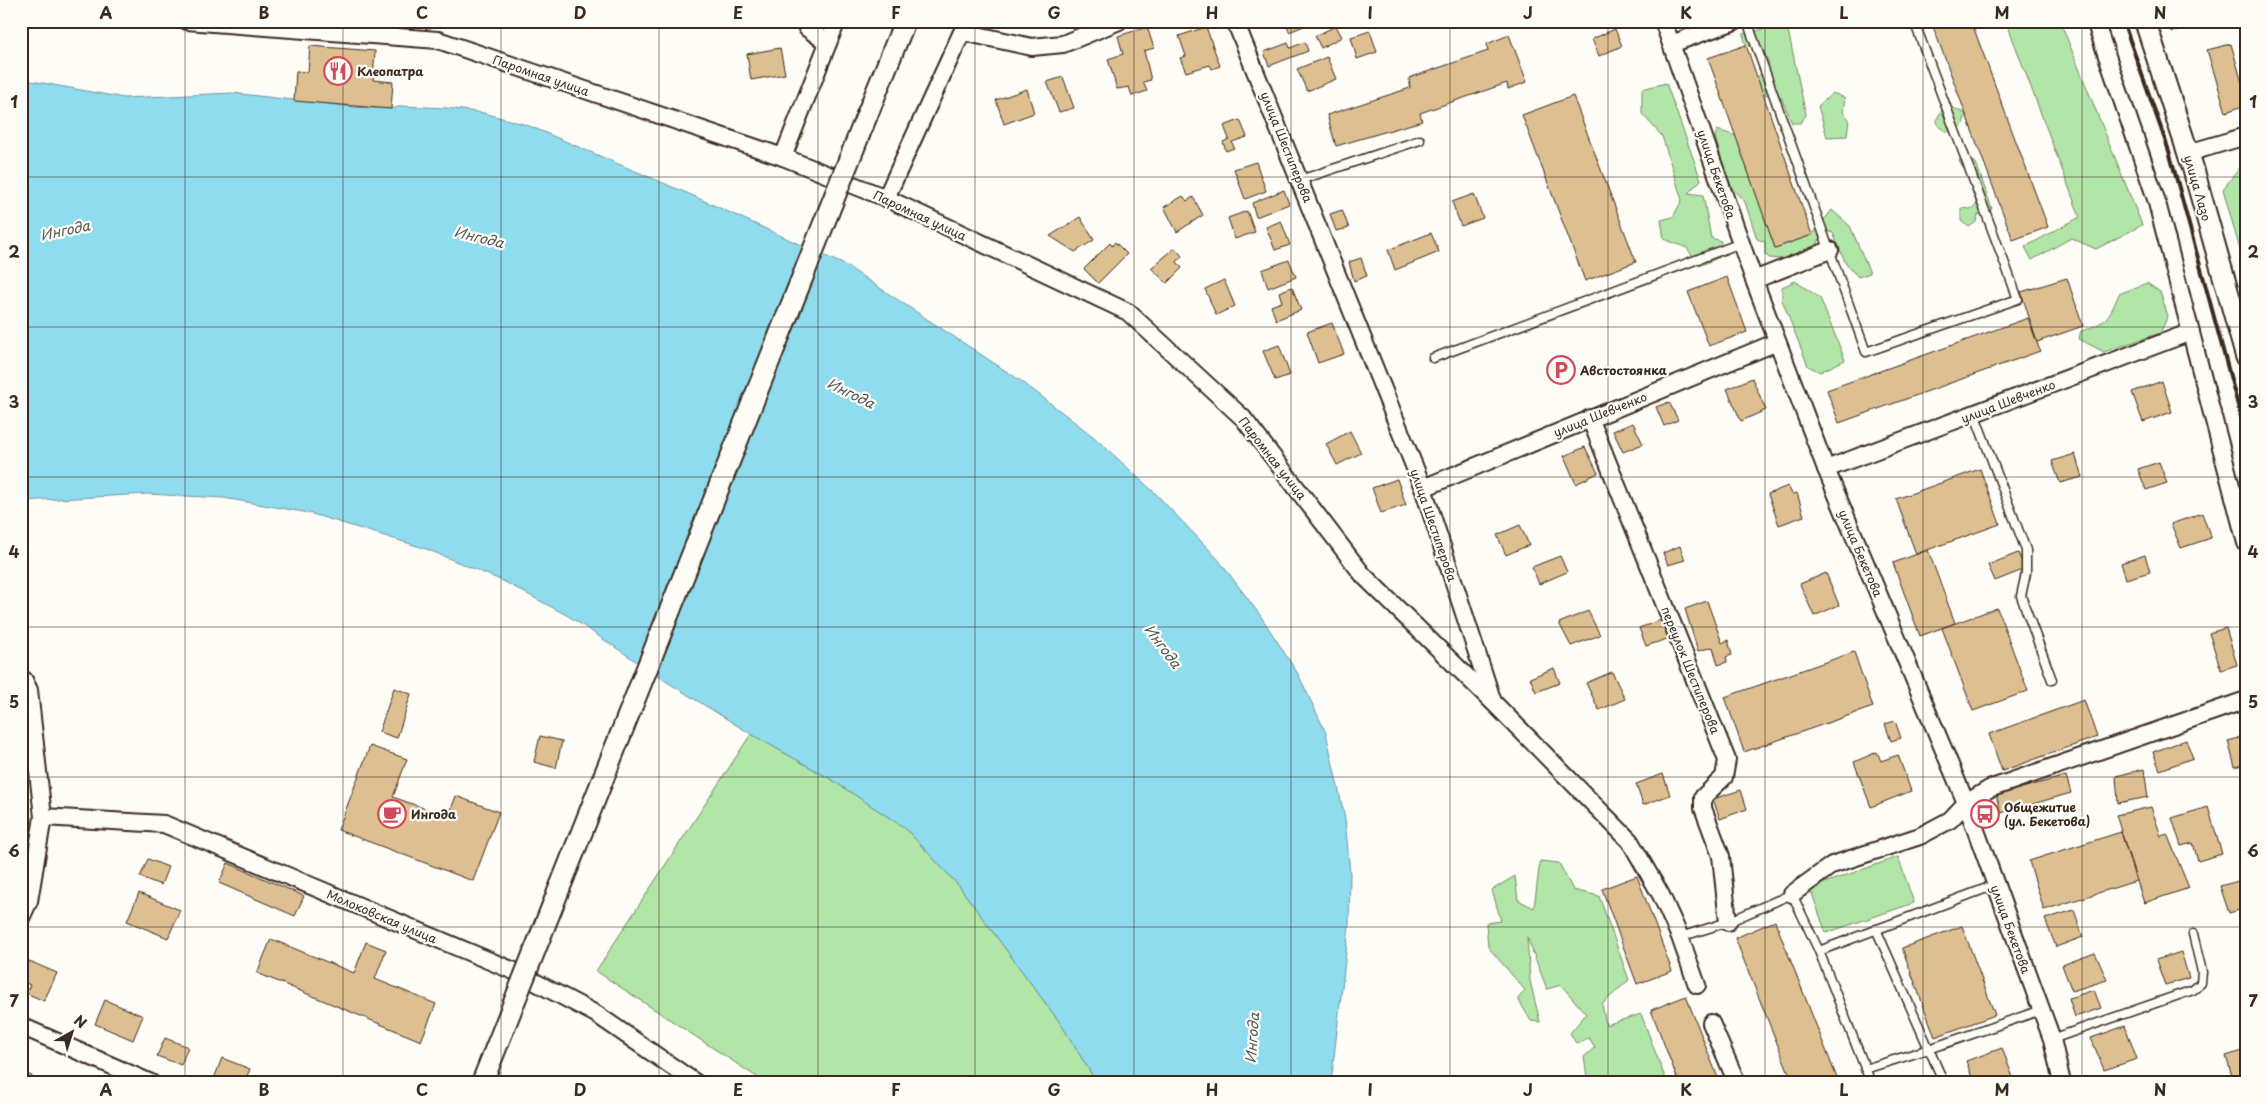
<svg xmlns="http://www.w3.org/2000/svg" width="2267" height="1104" viewBox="0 0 2267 1104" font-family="'Playpen Sans',sans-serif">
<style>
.green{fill:#b1e6a8;stroke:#768863}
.water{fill:#90dcef;stroke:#6e959b}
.building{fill:#debf91;stroke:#3b2a1e}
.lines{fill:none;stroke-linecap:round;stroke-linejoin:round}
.service-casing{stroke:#3b2a1e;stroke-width:11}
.minor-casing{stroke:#3b2a1e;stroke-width:20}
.tertiary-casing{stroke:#3b2a1e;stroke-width:24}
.service{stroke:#fdfcf7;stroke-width:8}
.minor{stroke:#fdfcf7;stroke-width:16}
.tertiary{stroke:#fdfcf7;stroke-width:20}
.rail{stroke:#3b2a1e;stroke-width:4}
.tertiary-bridge-casing{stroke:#3b2a1e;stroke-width:24;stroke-linecap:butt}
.tertiary-bridge{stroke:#fdfcf7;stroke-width:20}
.grid{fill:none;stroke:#3b2a1e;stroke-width:1;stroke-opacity:0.55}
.labels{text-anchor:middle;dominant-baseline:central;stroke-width:4.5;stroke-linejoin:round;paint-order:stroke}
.poi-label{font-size:12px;font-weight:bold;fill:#3b2a1e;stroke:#fdfcf7;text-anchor:start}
.street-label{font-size:12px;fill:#3b2a1e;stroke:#fdfcf7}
.water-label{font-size:14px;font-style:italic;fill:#505652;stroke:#fdfcf7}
.neatline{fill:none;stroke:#3b2a1e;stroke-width:2}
.grid-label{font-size:16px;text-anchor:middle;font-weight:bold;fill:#3b2a1e}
</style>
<rect width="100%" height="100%" fill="#fdfcf7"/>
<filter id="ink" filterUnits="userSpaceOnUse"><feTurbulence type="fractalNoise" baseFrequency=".02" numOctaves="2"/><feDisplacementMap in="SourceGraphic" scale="10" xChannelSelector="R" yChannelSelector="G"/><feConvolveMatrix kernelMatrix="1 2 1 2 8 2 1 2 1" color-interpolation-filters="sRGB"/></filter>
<g filter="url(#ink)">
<g class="green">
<polygon points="1770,21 1786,21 1806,115 1800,123 1792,123 1781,97 1763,94 1757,78 1769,64 1763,49 1746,45 1743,34 1764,29"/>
<polygon points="2006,21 2060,21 2142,225 2096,249 2071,238 2032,260 2025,247 2080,217"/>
<polygon points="1666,83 1701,180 1688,193 1703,195 1711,238 1721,241 1720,257 1699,266 1687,248 1664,239 1661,220 1673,217 1682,200 1662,136 1642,114 1642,89"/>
<polygon points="1833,93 1845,98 1843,112 1849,119 1847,136 1827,137 1818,106"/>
<polygon points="1945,104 1966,114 1962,127 1956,133 1945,131 1938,126 1937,119"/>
<polygon points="1717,130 1736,136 1775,248 1812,235 1832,210 1850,226 1870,273 1858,277 1846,264 1833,233 1823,230 1816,248 1804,250 1794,260 1769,258 1765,254 1765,242 1757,239 1745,202 1728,184 1715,137"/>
<polygon points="1964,154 1976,163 1992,209 1978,215 1976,222 1969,227 1961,221 1961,208 1970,209 1977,205 1969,181 1971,173 1963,168 1959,161"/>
<polygon points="2246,160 2246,271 2223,189"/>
<polygon points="1795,281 1820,298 1845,360 1820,372 1808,366 1782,300 1782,287"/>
<path d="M2147,283L2160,292L2168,316L2160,333L2104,352L2079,339L2081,331C2106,323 2109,318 2119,294Z"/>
<polygon points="751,734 829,778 905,828 959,886 1061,1024 1097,1083 766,1083 596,971"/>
<polygon points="1898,857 1914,903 1826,933 1810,888"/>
<polygon points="1540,861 1559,863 1573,890 1599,896 1629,980 1602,1004 1606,1025 1641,1014 1667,1083 1588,1083 1584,1057 1595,1047 1589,1038 1576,1043 1570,1033 1586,1014 1561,985 1547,989 1527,937 1530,981 1540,1022 1531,1021 1518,999 1525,990 1488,947 1486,923 1501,921 1492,890 1515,876 1518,900 1534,908"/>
</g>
<polygon class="water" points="21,79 124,98 232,93 354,107 391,109 402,106 447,108 484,113 527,125 689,194 845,265 1024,383 1094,437 1155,493 1217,558 1260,615 1298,674 1326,733 1345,819 1350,873 1349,926 1331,1083 1097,1083 1061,1024 959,886 905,828 829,778 751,734 667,682 570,617 503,581 424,548 309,513 224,498 147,494 21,501"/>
<g class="building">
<polygon points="1286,21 1308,21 1309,24 1289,32"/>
<polygon points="1931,21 1971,21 2048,227 2013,240"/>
<polygon points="2168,21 2192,21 2193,24 2172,32"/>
<polygon points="1336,26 1342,37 1321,48 1315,36"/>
<polygon points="1147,27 1154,48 1144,51 1151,80 1143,82 1147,91 1132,96 1129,87 1117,89 1108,59 1123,54 1118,36"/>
<polygon points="1206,27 1220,66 1212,69 1210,65 1186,72 1180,58 1186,56 1179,36"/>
<polygon points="1615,29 1622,46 1599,56 1592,39"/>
<polygon points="1370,31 1377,52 1357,59 1351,37"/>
<polygon points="1509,35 1527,82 1508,89 1507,83 1420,113 1422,121 1336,146 1327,115 1410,88 1409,78 1488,51 1487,44"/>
<polygon points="1305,42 1308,51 1269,66 1264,52 1288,43 1290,48"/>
<polygon points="2231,44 2246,97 2246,105 2226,112 2207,50"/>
<polygon points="1746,45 1812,235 1775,248 1708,58"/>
<polygon points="310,46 375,51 373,80 393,82 391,109 294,101 296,71 308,72"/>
<polygon points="780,48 785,74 751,80 747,54"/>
<polygon points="1327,57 1336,79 1307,91 1297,69"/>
<polygon points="1063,77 1074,108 1059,112 1047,82"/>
<polygon points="1027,89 1034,113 1004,124 996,100"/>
<polygon points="1573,96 1636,262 1585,281 1522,115"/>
<polygon points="1240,120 1247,137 1232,142 1234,148 1226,151 1223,142 1229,139 1224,126"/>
<polygon points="1256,162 1266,191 1245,199 1234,169"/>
<polygon points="1284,190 1289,204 1256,217 1252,203"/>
<polygon points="1474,194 1483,218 1461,226 1452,202"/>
<polygon points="1183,196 1187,201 1193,197 1203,215 1177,232 1164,207"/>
<polygon points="1342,210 1349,228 1336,231 1330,214"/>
<polygon points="1247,211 1255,232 1235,239 1228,218"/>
<polygon points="1080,217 1094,240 1075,252 1050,236"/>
<polygon points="1281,221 1290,245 1275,250 1266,227"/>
<polygon points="1431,233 1439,252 1395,270 1388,250"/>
<polygon points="1115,242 1127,254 1098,283 1084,269 1110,243 1112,246"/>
<polygon points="1175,248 1182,256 1177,262 1182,268 1167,283 1151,268"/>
<polygon points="1361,258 1367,276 1354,281 1349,262"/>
<polygon points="1289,260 1296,277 1268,288 1262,270"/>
<polygon points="1727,277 1747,332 1709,346 1688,292"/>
<polygon points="2067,278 2083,326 2037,342 2021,292"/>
<polygon points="1224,280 1235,306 1216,315 1205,289"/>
<polygon points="1292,287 1301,310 1276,320 1271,306 1282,302 1279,292"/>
<polygon points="2028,318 2040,351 1839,423 1827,390"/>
<polygon points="1332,323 1344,354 1318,363 1307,332"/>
<polygon points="1279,345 1290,375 1275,380 1263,351"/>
<polygon points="1752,378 1766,410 1741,421 1727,389"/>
<polygon points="2162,381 2172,412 2143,422 2132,392"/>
<polygon points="1669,402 1678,420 1664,426 1656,407"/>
<polygon points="1633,423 1643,444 1623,452 1613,431"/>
<polygon points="1350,431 1361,453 1337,465 1326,444"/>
<polygon points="1585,447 1598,473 1576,484 1564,456"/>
<polygon points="2075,454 2082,477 2060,483 2052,461"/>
<polygon points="2159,462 2167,483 2146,490 2138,469"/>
<polygon points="1980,469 2000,524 1916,554 1896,499"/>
<polygon points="1397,479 1406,505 1381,513 1372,488"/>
<polygon points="1788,486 1792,494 1797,493 1804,516 1779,525 1768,494"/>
<polygon points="2202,513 2211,538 2181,548 2171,524"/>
<polygon points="1520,525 1529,545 1506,555 1497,535"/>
<polygon points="1680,546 1685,560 1668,565 1663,553"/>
<polygon points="1928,550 1955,623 1920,636 1893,563"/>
<polygon points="2018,553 2025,569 1995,581 1988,565"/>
<polygon points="2145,555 2150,572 2126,579 2121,563"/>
<polygon points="1560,556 1567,572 1539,584 1532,567"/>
<polygon points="1826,573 1839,605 1814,616 1800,584"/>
<polygon points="1707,601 1722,643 1728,640 1732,655 1726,657 1727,662 1718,665 1713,647 1698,651 1685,609"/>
<polygon points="1997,608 2028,691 1973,711 1942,628"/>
<polygon points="1588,611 1600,635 1571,646 1559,623"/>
<polygon points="1664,619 1670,638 1646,646 1639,628"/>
<polygon points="2226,628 2237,665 2221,670 2209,633"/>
<polygon points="1854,652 1873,707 1744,752 1725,697"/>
<polygon points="1554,668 1560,683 1536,692 1530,678"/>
<polygon points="1612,672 1625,699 1599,710 1586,683"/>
<polygon points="394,688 411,694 397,738 379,732"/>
<polygon points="2084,700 2097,737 2002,771 1989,734"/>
<polygon points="1895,721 1901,738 1891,741 1885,724"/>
<polygon points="540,736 562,741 556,768 534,762"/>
<polygon points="2246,736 2246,764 2235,767 2228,741"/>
<polygon points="2186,740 2193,758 2160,770 2153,752"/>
<polygon points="370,746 407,759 393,797 448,817 456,796 499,812 473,881 338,830"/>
<polygon points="1877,752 1881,761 1898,755 1911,791 1871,807 1854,762"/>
<polygon points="2144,769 2148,797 2118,803 2116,776"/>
<polygon points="1663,774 1670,795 1643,805 1636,784"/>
<polygon points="2066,776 2071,793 2001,813 1996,795"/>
<polygon points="1741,790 1747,809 1720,819 1713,799"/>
<polygon points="2151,807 2161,836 2167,834 2189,888 2144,903 2116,815"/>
<polygon points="2208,807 2222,854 2198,861 2193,843 2181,846 2172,818"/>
<polygon points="2121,832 2136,881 2044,910 2029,861"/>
<polygon points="148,859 168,867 161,885 140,877"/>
<polygon points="228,863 304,896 295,916 219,883"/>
<polygon points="1637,876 1672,971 1637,984 1602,889"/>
<polygon points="2246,879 2246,908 2229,913 2220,886"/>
<polygon points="139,893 180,910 168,938 127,921"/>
<polygon points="2074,910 2083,937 2056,947 2045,919"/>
<polygon points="1775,921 1839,1083 1793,1083 1735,938"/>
<polygon points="1962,926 1995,1015 1935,1037 1902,948"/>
<polygon points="271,939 354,973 366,942 386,950 375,979 436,1004 421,1041 257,973"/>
<polygon points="2181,952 2189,978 2165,985 2156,960"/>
<polygon points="2095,953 2107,980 2072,991 2062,965"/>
<polygon points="29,961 57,973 44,1001 26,993 30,985 21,981"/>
<polygon points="2094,990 2101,1008 2075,1017 2069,998"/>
<polygon points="1686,996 1720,1083 1679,1083 1651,1010"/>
<polygon points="105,1000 143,1016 133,1040 95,1024"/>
<polygon points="2125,1026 2137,1059 2104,1070 2091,1038"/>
<polygon points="165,1038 188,1047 181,1065 157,1056"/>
<polygon points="2002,1048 2015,1083 1974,1083 1966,1061"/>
<polygon points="2246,1050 2246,1083 2234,1083 2226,1056"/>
<polygon points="222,1058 250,1069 244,1083 223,1083 214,1079"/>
<polygon points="21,1072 32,1076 29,1083 21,1083"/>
<polygon points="275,1075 295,1083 272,1083"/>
</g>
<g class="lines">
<defs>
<g id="service">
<polyline points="364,21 366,35"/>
<polyline points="1747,21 1866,352 2018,299 1914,21"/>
<polyline points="1300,180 1420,140"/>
<polyline points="1433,358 1741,243"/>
<polyline points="1974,413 2026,550 2026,573 2021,596 2052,680"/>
<polyline points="1680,937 1728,922 1792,894 1819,951 1871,1083"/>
<polyline points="1819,951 1995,885"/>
<polyline points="2052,1039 2193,990 2201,983 2202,972 2193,934"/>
<polyline points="1865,1069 1929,1049 1876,929"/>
<polyline points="1944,1083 1929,1049 2041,1010"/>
</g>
<g id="minor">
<polyline points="187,21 438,40 783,157 886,198 1128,312 1243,418 1363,575 1493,702"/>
<polyline points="1235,21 1423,488 1493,702 1630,841 1661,895 1680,937 1697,985"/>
<polyline points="1663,21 1754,280 1826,469 1966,803 2052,1039 2062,1083"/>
<polyline points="2095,21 2156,199 2246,543"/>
<polyline points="963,32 1032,47 1063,44 1119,21"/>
<polyline points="828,43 837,21"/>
<polyline points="1671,44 1735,21"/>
<polyline points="2188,153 2246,136"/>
<polyline points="783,157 828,43 807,28 804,21"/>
<polyline points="886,198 967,21"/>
<polyline points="1754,280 1830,250"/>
<polyline points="1590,418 1727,760 1724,777 1703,797 1703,808 1721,856 1728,922"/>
<polyline points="1826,469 2191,332"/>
<polyline points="1423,488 1777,342"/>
<polyline points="21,680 24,680 29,690 43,817 29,901 21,918"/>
<polyline points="43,817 164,824 514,971 596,1014 696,1083"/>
<polyline points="1792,894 1832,865 1920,836 1950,820 1966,803 1989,789 2246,700"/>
<polyline points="1711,1023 1737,1083"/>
<polyline points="21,1026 151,1083"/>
</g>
<g id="tertiary">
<polyline points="2145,21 2193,168 2246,356"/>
<polyline points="867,115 905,21"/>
</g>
</defs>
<use href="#service" class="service-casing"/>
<use href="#minor" class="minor-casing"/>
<use href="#tertiary" class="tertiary-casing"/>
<use href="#service" class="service"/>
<use href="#minor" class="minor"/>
<use href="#tertiary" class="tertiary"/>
<polyline class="rail" points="2123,21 2169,151 2246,435"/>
<defs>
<polyline id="tertiary-bridge" points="482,1083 867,115"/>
</defs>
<use href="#tertiary-bridge" class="tertiary-bridge-casing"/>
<use href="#tertiary-bridge" class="tertiary-bridge"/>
</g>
</g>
<path class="grid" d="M185,21V1083M343,21V1083M501,21V1083M659,21V1083M818,21V1083M975,21V1083M1134,21V1083M1291,21V1083M1450,21V1083M1608,21V1083M1765,21V1083M1923,21V1083M2082,21V1083M21,177H2246M21,327H2246M21,477H2246M21,627H2246M21,777H2246M21,927H2246"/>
<defs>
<symbol id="restaurant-ring" viewBox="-11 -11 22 22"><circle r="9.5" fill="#fdfcf7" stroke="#d1495b" stroke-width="1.5"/><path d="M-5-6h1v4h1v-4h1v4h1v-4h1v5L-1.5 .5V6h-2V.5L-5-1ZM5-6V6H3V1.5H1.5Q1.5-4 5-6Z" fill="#d1495b"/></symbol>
<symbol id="parking-ring" viewBox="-11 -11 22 22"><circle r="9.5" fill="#fdfcf7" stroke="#d1495b" stroke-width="1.5"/><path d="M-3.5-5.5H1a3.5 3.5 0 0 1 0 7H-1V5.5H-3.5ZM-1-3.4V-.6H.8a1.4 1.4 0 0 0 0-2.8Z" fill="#d1495b"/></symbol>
<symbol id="cafe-ring" viewBox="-11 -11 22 22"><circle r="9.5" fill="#fdfcf7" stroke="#d1495b" stroke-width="1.5"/><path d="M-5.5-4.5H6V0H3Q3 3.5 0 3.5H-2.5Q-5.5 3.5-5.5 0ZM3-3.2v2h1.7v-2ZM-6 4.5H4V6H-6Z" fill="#d1495b"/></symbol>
<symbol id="bus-ring" viewBox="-11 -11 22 22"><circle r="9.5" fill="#fdfcf7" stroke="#d1495b" stroke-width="1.5"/><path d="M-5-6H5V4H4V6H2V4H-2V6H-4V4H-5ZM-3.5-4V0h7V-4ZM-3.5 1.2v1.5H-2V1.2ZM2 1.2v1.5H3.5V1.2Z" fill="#d1495b"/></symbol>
</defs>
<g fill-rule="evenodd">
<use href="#restaurant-ring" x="322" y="55" width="32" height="32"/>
<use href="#parking-ring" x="1545" y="354" width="32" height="32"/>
<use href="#cafe-ring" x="376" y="798" width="32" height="32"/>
<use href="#bus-ring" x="1969" y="798" width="32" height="32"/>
</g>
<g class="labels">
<g class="poi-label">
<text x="357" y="71">Клеопатра</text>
<text x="1580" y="370">Австостоянка</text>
<text x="2004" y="807">Общежитие<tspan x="2004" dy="14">(ул. Бекетова)</tspan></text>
<text x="411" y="814">Ингода</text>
</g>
<g class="street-label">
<text transform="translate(541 75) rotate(19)">Паромная улица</text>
<text transform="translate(1287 147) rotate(68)">улица Шестиперова</text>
<text transform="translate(1717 174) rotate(71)">улица Бекетова</text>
<text transform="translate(2198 188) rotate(74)">улица Лазо</text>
<text transform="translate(920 215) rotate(25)">Паромная улица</text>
<text transform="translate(2008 401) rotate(-21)">улица Шевченко</text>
<text transform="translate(1600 414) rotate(-22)">улица Шевченко</text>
<text transform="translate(1273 458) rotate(52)">Паромная улица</text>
<text transform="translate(1434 525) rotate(71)">улица Шестиперова</text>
<text transform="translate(1861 553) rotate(67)">улица Бекетова</text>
<text transform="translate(1691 670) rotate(68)">переулок Шестиперова</text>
<text transform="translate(382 916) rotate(23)">Молоковская улица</text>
<text transform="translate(2011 929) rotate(70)">улица Бекетова</text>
</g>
<g class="water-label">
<text transform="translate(65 230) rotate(-12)">Ингода</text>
<text transform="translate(479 237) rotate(14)">Ингода</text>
<text transform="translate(851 393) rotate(26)">Ингода</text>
<text transform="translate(1163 646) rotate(53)">Ингода</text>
<text transform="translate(1252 1038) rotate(-86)">Ингода</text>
</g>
</g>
<rect width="2267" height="1104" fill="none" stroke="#fdfcf7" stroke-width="55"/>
<g transform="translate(72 1032) rotate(39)" stroke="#fdfcf7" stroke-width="4" paint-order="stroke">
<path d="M0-4L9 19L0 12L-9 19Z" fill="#3b2a1e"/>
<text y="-8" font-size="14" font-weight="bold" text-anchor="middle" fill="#3b2a1e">N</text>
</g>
<rect x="28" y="28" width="2212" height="1048" class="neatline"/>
<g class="grid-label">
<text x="106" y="19">A</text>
<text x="264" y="19">B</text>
<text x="422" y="19">C</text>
<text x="580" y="19">D</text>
<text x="738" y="19">E</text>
<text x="896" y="19">F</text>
<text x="1054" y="19">G</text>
<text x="1212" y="19">H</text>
<text x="1370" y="19">I</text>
<text x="1528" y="19">J</text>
<text x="1686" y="19">K</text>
<text x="1844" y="19">L</text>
<text x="2002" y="19">M</text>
<text x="2160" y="19">N</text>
<text x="14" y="108">1</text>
<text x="2253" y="108">1</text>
<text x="14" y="258">2</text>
<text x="2253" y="258">2</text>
<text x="14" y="408">3</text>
<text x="2253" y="408">3</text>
<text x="14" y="558">4</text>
<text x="2253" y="558">4</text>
<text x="14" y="708">5</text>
<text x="2253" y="708">5</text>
<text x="14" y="857">6</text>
<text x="2253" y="857">6</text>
<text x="14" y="1007">7</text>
<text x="2253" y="1007">7</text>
<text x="106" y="1096">A</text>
<text x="264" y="1096">B</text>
<text x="422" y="1096">C</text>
<text x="580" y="1096">D</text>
<text x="738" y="1096">E</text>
<text x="896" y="1096">F</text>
<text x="1054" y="1096">G</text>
<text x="1212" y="1096">H</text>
<text x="1370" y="1096">I</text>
<text x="1528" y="1096">J</text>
<text x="1686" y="1096">K</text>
<text x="1844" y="1096">L</text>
<text x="2002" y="1096">M</text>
<text x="2160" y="1096">N</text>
</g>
</svg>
